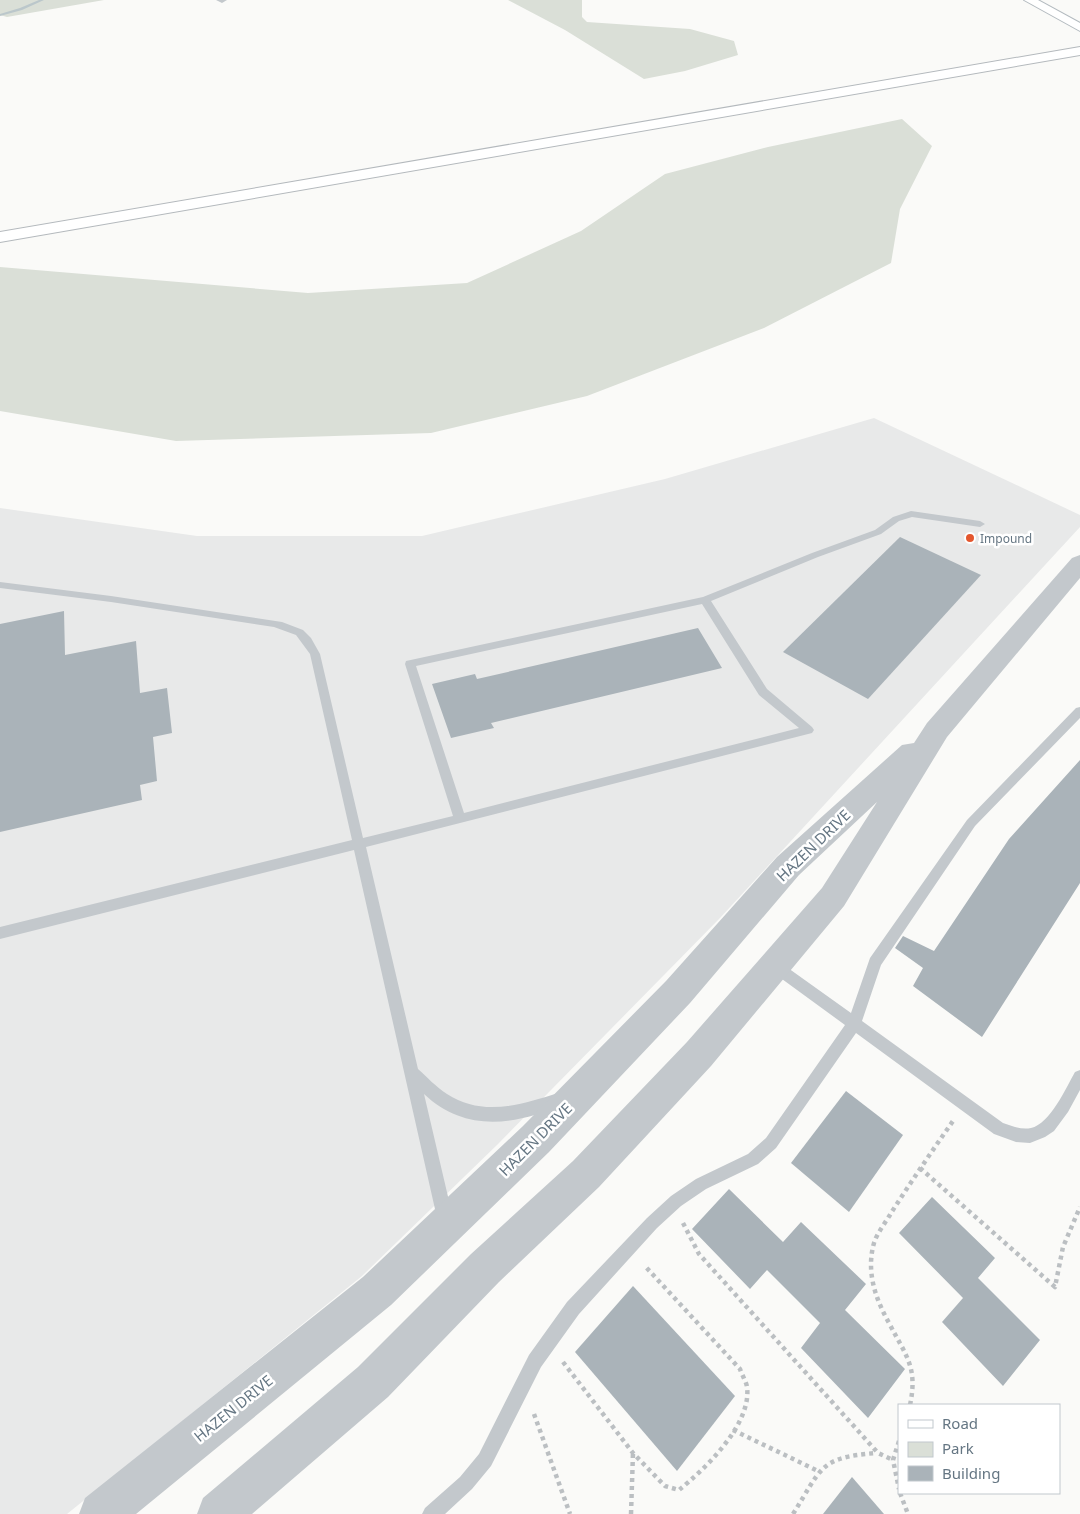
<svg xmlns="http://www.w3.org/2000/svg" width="1080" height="1514" viewBox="0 0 1080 1514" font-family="'Noto Sans',sans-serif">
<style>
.built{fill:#e8e9e9}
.green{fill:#dadfd7}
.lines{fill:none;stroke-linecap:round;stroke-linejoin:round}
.stream{fill:#bbc7cb;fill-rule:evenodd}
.building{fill:#aab3b9}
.secondary-casing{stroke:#b3babf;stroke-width:2}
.motorway-casing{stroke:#b4b9bd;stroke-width:2}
.path{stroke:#bbbfc2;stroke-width:4.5;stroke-dasharray:4 4;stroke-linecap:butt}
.service{fill:#c3c8cc;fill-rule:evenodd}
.minor{fill:#c3c8cc;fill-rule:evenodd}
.tertiary{fill:#c3c8cc;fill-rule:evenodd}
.secondary{fill:#fff;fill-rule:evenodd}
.motorway{fill:#fff;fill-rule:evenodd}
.poi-dot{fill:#e4572e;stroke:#fff;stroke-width:2}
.labels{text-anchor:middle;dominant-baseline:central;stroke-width:5;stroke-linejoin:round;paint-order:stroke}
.poi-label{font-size:12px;fill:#657683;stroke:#fff;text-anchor:start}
.near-street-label{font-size:15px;fill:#657683;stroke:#fff}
</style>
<rect width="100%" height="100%" fill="#fafaf8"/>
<polygon class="built" points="874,418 1080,515 1080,527 720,918 498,1144 362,1276 67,1514 0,1514 0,508 197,536 422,536 665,479"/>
<g class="green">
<polygon points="0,0 104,0 7,17 0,15"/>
<polygon points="508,0 582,0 582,17 587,22 690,29 734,41 738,55 685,71 644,79 565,30"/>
<polygon points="902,119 932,146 900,209 891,263 764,328 587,396 431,433 176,441 0,411 0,267 308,293 467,283 581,231 665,174 768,147"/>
</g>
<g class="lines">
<polygon class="stream" points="39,0 44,0 22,10 0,16 0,14 20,8"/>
</g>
<g class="building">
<polygon points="900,537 981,575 868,699 783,652"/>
<polygon points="64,611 65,655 136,641 140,693 167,688 172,733 153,737 157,781 140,785 142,800 0,832 0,624"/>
<polygon points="698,628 722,668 491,723 494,728 451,738 432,684 475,674 477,679"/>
<polygon points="1080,760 1080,883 982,1037 913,986 923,968 895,948 903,936 934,951 1009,839"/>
<polygon points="846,1091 903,1135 849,1212 791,1163"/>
<polygon points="729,1189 783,1242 801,1222 866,1284 845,1310 905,1369 868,1418 801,1348 820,1323 767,1270 750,1289 692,1229"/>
<polygon points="932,1197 995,1258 978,1278 1040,1340 1003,1386 942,1322 963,1298 899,1233"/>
<polygon points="633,1286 735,1396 677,1471 575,1352"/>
<polygon points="852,1477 884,1514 823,1514"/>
</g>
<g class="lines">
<defs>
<polygon id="secondary" points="1024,0 1038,0 1080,23 1080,31"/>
<polygon id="motorway" points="1080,47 1080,55 0,242 0,232"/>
</defs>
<use href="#secondary" class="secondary-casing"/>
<use href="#motorway" class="motorway-casing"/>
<g class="path">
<polyline points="920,1168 1055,1287 1063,1247 1080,1207"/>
<polyline points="683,1223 699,1254 878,1453 893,1460"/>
<path d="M563,1362L633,1453L665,1486L679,1490C705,1469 752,1424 747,1387C746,1381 742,1375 740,1369L644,1265"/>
<path d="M910,1405C918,1367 906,1356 889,1323C875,1298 866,1271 874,1243C877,1233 886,1222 891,1213C911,1182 932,1151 953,1121"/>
<polyline points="534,1414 570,1514"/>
<polyline points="733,1430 818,1471"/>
<polyline points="899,1441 893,1460 899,1489"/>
<polyline points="900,1493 908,1514"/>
<polyline points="631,1514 633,1453"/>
<path d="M793,1514C822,1468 819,1457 877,1453"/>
</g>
<g class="service">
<path d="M911,511L980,521L985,524L980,527L912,517L899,521L881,534L818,557L711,601L767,689L812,727L814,730L812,733L366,847L418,1069C427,1077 436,1087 447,1094C482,1117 521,1105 558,1093L563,1095L565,1100L563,1105C515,1125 465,1133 424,1094L453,1218L450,1223L445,1226L440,1223L437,1218L354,850L0,939V927L352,840L310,654L296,635L274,627L111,602L0,588V582L111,596L282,622L303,630L311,638L320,654L363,838L453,816L405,664L406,661L703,597L812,553L875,530L893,517ZM702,604L759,695L799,728L464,813L416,666Z"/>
<path d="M1080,707V718L975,826L881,965L862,1021L1003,1123C1012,1126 1021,1130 1031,1128C1050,1124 1066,1088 1075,1072L1080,1070V1090L1068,1112L1054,1131L1045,1137L1030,1143L1016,1142L994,1134L856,1033L776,1148L758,1164L706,1189L681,1206L657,1228L579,1314L541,1367L491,1466L472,1489L445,1514H422L425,1508L460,1477L479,1454L529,1355L567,1302L647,1218L671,1196L696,1179L748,1154L766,1138L845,1025L771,971L769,967L771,963L776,961L781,963L851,1013L870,958L967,820L1076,708Z"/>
</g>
<polygon class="minor" points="216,0 227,0 222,3"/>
<polygon class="tertiary" points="1080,555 1080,578 947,737 844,906 711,1066 599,1187 499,1282 388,1397 252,1514 197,1514 203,1498 358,1367 471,1254 573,1161 687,1042 822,888 877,802 799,875 690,1003 549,1152 391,1305 136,1514 79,1514 85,1498 363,1277 523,1126 666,981 777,857 902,745 914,743 927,723 1072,558"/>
<use href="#secondary" class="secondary"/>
<use href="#motorway" class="motorway"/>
</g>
<circle class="poi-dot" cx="970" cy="538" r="5"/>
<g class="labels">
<g class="poi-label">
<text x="980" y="538">Impound</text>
</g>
<g class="near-street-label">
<text transform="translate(813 845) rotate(-44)">HAZEN DRIVE</text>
<text transform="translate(535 1139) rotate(-45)">HAZEN DRIVE</text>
<text transform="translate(233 1408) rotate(-39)">HAZEN DRIVE</text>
</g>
</g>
<rect x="898" y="1404" width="162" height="90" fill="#ffffff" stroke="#c1c8cd"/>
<rect x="908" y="1420" width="25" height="8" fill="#ffffff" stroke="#c1c8cd"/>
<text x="942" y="1429" font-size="15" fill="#657683">Road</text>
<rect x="908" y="1442" width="25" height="15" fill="#dadfd7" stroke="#c1c8cd"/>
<text x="942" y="1454" font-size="15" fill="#657683">Park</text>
<rect x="908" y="1466" width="25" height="15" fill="#aab3b9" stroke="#c1c8cd"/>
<text x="942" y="1479" font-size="15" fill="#657683">Building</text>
</svg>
